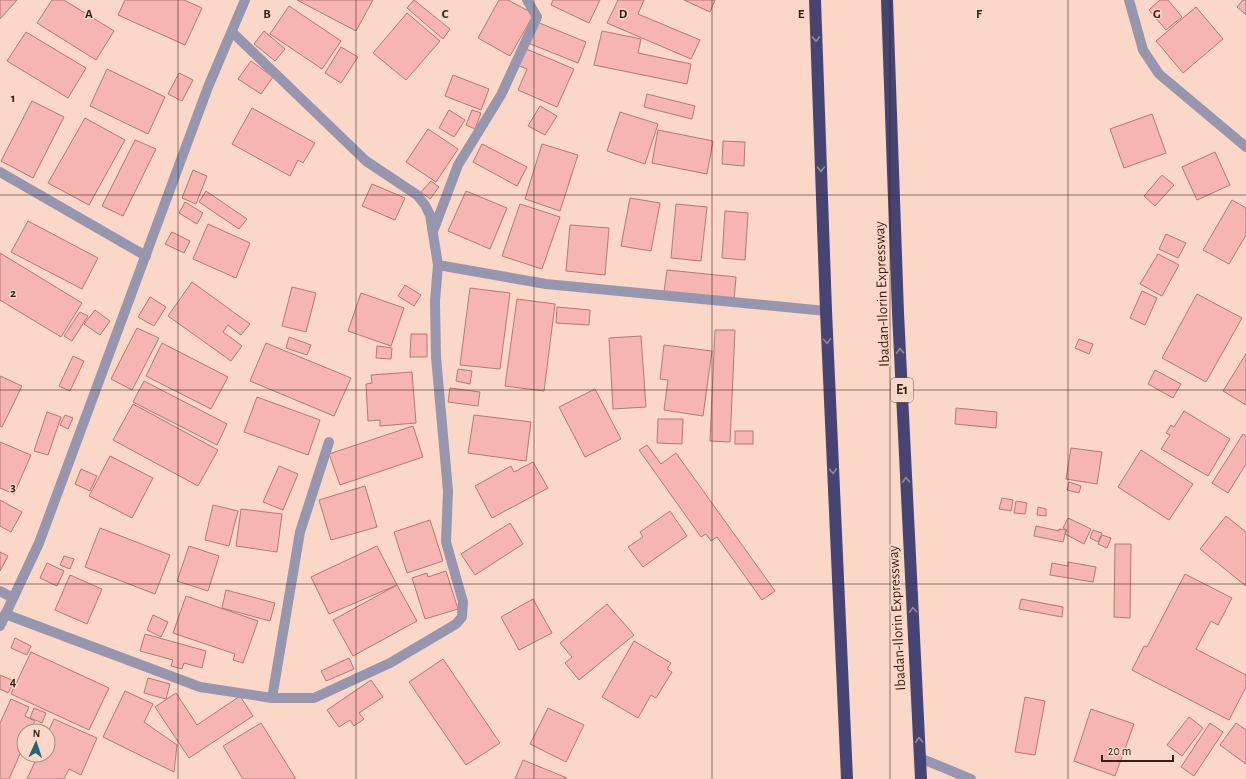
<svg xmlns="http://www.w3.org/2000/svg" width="1246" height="779" viewBox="0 0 1246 779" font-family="'Alegreya Sans',sans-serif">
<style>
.building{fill:#f6b5b1;stroke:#b57975}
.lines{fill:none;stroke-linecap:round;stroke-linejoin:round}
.minor{stroke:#9697ae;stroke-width:10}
.tertiary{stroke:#9697ae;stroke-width:10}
.motorway{stroke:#454472;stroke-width:12}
.oneway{stroke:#978699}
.grid{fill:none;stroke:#341e15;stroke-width:1;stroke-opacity:0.55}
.labels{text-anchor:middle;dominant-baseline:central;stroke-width:3;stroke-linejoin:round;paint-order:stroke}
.shield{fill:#fbd7c8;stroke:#70564b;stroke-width:1}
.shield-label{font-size:14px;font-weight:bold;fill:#341e15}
.street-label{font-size:15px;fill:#341e15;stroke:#fbd7c8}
.grid-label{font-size:13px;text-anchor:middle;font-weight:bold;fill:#341e15;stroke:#fbd7c8;stroke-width:3;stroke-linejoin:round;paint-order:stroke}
</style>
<rect width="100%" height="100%" fill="#fbd7c8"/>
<g class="building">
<polygon points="0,0 17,0 0,19"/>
<polygon points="52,0 64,0 114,31 96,60 37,23"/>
<polygon points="125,0 184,0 202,8 185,45 118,15"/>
<polygon points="297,0 373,0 356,31"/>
<polygon points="414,0 450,29 443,39 407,8"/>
<polygon points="499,0 508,0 534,14 510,56 478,38"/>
<polygon points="553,0 600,0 589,23 551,5"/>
<polygon points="618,0 644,0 638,14 700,40 691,59 607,23"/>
<polygon points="684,0 715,0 710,12"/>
<polygon points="1160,0 1168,0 1182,17 1166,30 1149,10"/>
<polygon points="1243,0 1246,0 1246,15 1237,7"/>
<polygon points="289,6 341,41 322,69 270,34"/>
<polygon points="1196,7 1223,39 1183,73 1156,41"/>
<polygon points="407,13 440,41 406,80 373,53"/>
<polygon points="537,22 586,42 578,63 528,43"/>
<polygon points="264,31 285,49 275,61 254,44"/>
<polygon points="602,31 641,39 638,53 691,64 687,84 594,65"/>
<polygon points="26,32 86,68 68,98 7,61"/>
<polygon points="341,47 358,57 341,83 325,73"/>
<polygon points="524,48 574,69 557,107 518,90 527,69 517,65"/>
<polygon points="251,61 273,77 261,94 238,79"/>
<polygon points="107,69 165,97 148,134 90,106"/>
<polygon points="179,73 193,80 182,101 168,94"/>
<polygon points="453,75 489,89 481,110 445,96"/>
<polygon points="647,94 695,106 692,119 644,107"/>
<polygon points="32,101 64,117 33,178 1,161"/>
<polygon points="540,106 557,116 545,135 528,126"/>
<polygon points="252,108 315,143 303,163 298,160 290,176 232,144"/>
<polygon points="449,110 465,120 454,137 439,128"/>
<polygon points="472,110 481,113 475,129 466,125"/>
<polygon points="620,112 658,124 645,164 607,151"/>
<polygon points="1152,114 1166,153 1124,168 1110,129"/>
<polygon points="85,118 125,140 89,205 48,183"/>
<polygon points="428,129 458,149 436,182 406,162"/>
<polygon points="658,130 713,141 707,174 652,163"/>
<polygon points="135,140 156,149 123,216 102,206"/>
<polygon points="723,141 745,142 744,166 722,164"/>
<polygon points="482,144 527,167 517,186 473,162"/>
<polygon points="542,144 578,155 560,211 525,199"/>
<polygon points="1215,152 1230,185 1197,200 1182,167"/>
<polygon points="193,170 207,176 196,204 182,198"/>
<polygon points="1162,175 1174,185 1155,206 1144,196"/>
<polygon points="431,181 439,187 430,199 421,192"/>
<polygon points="372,184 405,198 395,220 362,206"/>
<polygon points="206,191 247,219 239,229 199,202"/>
<polygon points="466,191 507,208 490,249 448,231"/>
<polygon points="630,198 660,203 651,251 621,246"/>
<polygon points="1232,200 1246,208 1246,235 1229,264 1203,250"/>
<polygon points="185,202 203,213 197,224 179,213"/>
<polygon points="520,204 560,217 542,269 502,256"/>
<polygon points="676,204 707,207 701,261 671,258"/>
<polygon points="725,211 748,213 745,260 722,258"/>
<polygon points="28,221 98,258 82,289 11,252"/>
<polygon points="208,224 250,243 236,278 193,259"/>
<polygon points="570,225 609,228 605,275 566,271"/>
<polygon points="172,232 190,241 184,253 165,244"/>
<polygon points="1166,234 1186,243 1178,258 1159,249"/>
<polygon points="0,253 82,303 61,337 0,300"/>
<polygon points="1158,254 1179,265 1162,296 1140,284"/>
<polygon points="667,270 736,277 734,300 664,292"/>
<polygon points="192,282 250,324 241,335 228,325 223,332 242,346 231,361 168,316"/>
<polygon points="405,285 421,295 414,306 398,296"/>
<polygon points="292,287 316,293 306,332 282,326"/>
<polygon points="470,288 510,293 500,369 460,365"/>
<polygon points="1142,291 1157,298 1145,325 1130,318"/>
<polygon points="361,293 404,308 391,346 348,331"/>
<polygon points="1197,294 1242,318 1206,382 1162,358"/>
<polygon points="150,297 166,307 154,326 138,317"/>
<polygon points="517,299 555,304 544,391 505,386"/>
<polygon points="557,307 590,310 589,325 556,323"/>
<polygon points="95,310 110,321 100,335 84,324"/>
<polygon points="80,312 88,316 72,341 64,336"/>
<polygon points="137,328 159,338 132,390 111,379"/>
<polygon points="715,330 735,330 730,442 710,441"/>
<polygon points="411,334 427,334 427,357 410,357"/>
<polygon points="641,336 646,407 613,409 609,338"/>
<polygon points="289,337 311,345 307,355 286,348"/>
<polygon points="1079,339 1093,344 1089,354 1075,348"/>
<polygon points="162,343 228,377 211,409 146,376"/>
<polygon points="266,343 351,378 334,416 250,381"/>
<polygon points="664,345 712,351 703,416 664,410 668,380 660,379"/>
<polygon points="377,346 392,348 391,359 376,358"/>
<polygon points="1246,354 1246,405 1223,391"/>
<polygon points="73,356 84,361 70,391 59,386"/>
<polygon points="458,369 472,371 470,384 456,381"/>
<polygon points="1155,370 1181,384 1173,398 1148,384"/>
<polygon points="412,372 416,423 380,426 380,420 368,421 366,384 372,383 371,375"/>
<polygon points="0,376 22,386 2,427 0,426"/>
<polygon points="144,381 227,424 217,445 133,402"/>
<polygon points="450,388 480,392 478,406 448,402"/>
<polygon points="595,389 621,439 585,457 559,407"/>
<polygon points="257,397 320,420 308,455 244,432"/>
<polygon points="133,404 218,450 198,486 113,440"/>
<polygon points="956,408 997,412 996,428 955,424"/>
<polygon points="1184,411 1230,439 1208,476 1161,449 1170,435 1166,433 1171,425 1174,427"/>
<polygon points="47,412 61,417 48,455 34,451"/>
<polygon points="65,415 73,418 68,429 60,425"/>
<polygon points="474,415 531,422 526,461 468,453"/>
<polygon points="658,419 683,419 682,444 657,443"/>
<polygon points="413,426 423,457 340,485 329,454"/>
<rect x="735" y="431" width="18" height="13"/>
<polygon points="1243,434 1246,436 1246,464 1228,493 1212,483"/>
<polygon points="0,442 31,455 14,494 0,488"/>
<polygon points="647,445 661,464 676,453 775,591 762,600 717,537 711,541 706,534 701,537 639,450"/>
<polygon points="1071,448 1102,452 1097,484 1066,479"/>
<polygon points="1141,450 1193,484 1169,520 1118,487"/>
<polygon points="110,456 153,478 132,518 89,496"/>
<polygon points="533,462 548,488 492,518 475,486 511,466 514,472"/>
<polygon points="279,466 298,474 283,510 263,502"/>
<polygon points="81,469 97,476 90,491 75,484"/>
<polygon points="1069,482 1081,486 1079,493 1067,490"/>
<polygon points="365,486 377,527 331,540 319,500"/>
<polygon points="1002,498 1013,500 1011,511 999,509"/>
<polygon points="0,500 22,512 11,532 0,526"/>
<polygon points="1016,501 1027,503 1025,514 1014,513"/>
<polygon points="213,505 238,511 229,546 205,540"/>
<polygon points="1038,507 1046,509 1046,516 1037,515"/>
<polygon points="241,509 282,514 277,552 236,546"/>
<polygon points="670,511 687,536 643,567 628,547 643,537 640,532"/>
<polygon points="1226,516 1246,532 1246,586 1200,549"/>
<polygon points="1068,518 1091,529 1084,544 1065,534 1067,530 1063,528"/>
<polygon points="430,520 443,561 407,573 394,532"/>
<polygon points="510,523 523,544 475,575 461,554"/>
<polygon points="1036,526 1059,531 1059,529 1066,530 1063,542 1034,536"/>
<polygon points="100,528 170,555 155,594 85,567"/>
<polygon points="1093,530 1102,533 1098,542 1090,538"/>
<polygon points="1102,535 1111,538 1107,548 1098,544"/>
<polygon points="1115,544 1131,544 1130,618 1114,617"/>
<polygon points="189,546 219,556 208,591 177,581"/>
<polygon points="377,546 397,585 329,614 311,577"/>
<polygon points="0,552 8,556 0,571"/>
<polygon points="64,556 74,559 70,569 60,565"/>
<polygon points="1068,562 1096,567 1093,582 1050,575 1052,563 1068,566"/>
<polygon points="47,563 64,571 57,586 40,578"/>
<polygon points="446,571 458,609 425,619 412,578 427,573 428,577"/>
<polygon points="1185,574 1232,598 1218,625 1211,621 1196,649 1246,675 1246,687 1229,720 1132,670 1144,646 1147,647"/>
<polygon points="70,575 102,589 87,624 55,610"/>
<polygon points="397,585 417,621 353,656 333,620"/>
<polygon points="226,590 275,603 270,621 222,608"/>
<polygon points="186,596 258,621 243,663 233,660 235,654 173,633"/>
<polygon points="533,599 552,633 519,650 501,617"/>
<polygon points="1021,599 1063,607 1062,617 1019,609"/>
<polygon points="607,604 634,635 579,680 565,663 572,657 560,643"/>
<polygon points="153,615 168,622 161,637 147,630"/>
<polygon points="145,634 206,651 202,668 184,663 182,669 171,666 173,660 140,651"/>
<polygon points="15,638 31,646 27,655 11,648"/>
<polygon points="634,641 671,663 667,669 672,672 656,698 651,695 638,718 602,697"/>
<polygon points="31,652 109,688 89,730 11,694"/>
<polygon points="349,658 354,669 326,681 321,671"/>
<polygon points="443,659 500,743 466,765 409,682"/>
<polygon points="0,675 14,681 8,693 0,689"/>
<polygon points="148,678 170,684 166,699 144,693"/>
<polygon points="371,680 383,697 359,713 364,719 354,726 350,720 339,727 327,710"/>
<polygon points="125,691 153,704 144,722 177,745 174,772 103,737"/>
<polygon points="176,693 197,725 240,696 253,716 189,758 155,707"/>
<polygon points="1025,697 1045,701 1035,755 1015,752"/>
<polygon points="11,699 29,707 25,716 35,721 30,731 24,731 24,745 9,779 0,779 0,723"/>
<polygon points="34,708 46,713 42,723 30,718"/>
<polygon points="548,708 584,725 566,762 530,744"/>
<polygon points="1091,709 1134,724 1115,776 1074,761"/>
<polygon points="1189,717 1203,728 1182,756 1167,745"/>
<polygon points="54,719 97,738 81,775 69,769 64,779 27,779 38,755 48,755 48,732"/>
<polygon points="261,723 296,779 243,779 223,746"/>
<polygon points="1210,723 1223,732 1194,776 1181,767"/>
<polygon points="1236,723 1246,730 1246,764 1220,745"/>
<polygon points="523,760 567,778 566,779 515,779"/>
</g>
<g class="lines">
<g class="minor">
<polyline points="1129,0 1143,50 1159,74 1246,147"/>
<polyline points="0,172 146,256"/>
<polyline points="434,229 458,165 501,95 537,17 527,0"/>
<polyline points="438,265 546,284 826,311"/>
<polyline points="0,591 13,598"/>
<polyline points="5,614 200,687 272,698 314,698 390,663 456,624 462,617 463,602 446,542 448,491 436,357 435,301 438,265 430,215 425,205 417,195 366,161 232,32"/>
<polyline points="272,698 300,532 329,442"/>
<polyline points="920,758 971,779"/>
</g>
<polyline class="tertiary" points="0,626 39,543 208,87 245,0"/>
<g class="motorway">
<polyline points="815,0 826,311 847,779"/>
<polyline points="887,0 898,313 921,779"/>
</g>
</g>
<defs><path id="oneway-chevron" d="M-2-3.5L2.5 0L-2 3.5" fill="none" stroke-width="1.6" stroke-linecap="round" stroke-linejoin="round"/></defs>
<g class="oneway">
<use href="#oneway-chevron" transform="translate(816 39) rotate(88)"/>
<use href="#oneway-chevron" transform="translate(821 169) rotate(88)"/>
<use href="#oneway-chevron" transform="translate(827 341) rotate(87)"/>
<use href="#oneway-chevron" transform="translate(900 351) rotate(-93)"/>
<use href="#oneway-chevron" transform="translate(833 471) rotate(87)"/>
<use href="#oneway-chevron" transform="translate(906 480) rotate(-93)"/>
<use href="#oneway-chevron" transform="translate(913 610) rotate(-93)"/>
<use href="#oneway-chevron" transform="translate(919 740) rotate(-93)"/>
</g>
<path class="grid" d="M178,0V779M356,0V779M534,0V779M712,0V779M890,0V779M1068,0V779M0,195H1246M0,390H1246M0,584H1246"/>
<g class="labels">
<rect class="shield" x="891" y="378" width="22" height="24" rx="3"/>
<g class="shield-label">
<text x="902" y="390">E1</text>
</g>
<g class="street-label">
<text transform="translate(882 294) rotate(-92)">Ibadan-Ilorin Expressway</text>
<text transform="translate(897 618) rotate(-93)">Ibadan-Ilorin Expressway</text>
</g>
</g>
<g class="grid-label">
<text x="89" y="18">A</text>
<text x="267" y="18">B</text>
<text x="445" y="18">C</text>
<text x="623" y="18">D</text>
<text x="801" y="18">E</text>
<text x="979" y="18">F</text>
<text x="1157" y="18">G</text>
<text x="13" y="102">1</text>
<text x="13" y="297">2</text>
<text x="13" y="491">3</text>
<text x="13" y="686">4</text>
</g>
<g transform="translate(36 743) rotate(3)"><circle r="19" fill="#fbd7c8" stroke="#ab8d80"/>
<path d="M0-3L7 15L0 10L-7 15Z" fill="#246478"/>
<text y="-6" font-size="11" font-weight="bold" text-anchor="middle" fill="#341e15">N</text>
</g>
<path d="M1102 755v6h71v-6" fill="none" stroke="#341e15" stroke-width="2"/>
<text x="1108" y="755" font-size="12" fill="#341e15" stroke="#fbd7c8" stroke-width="3" paint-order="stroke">20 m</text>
</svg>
